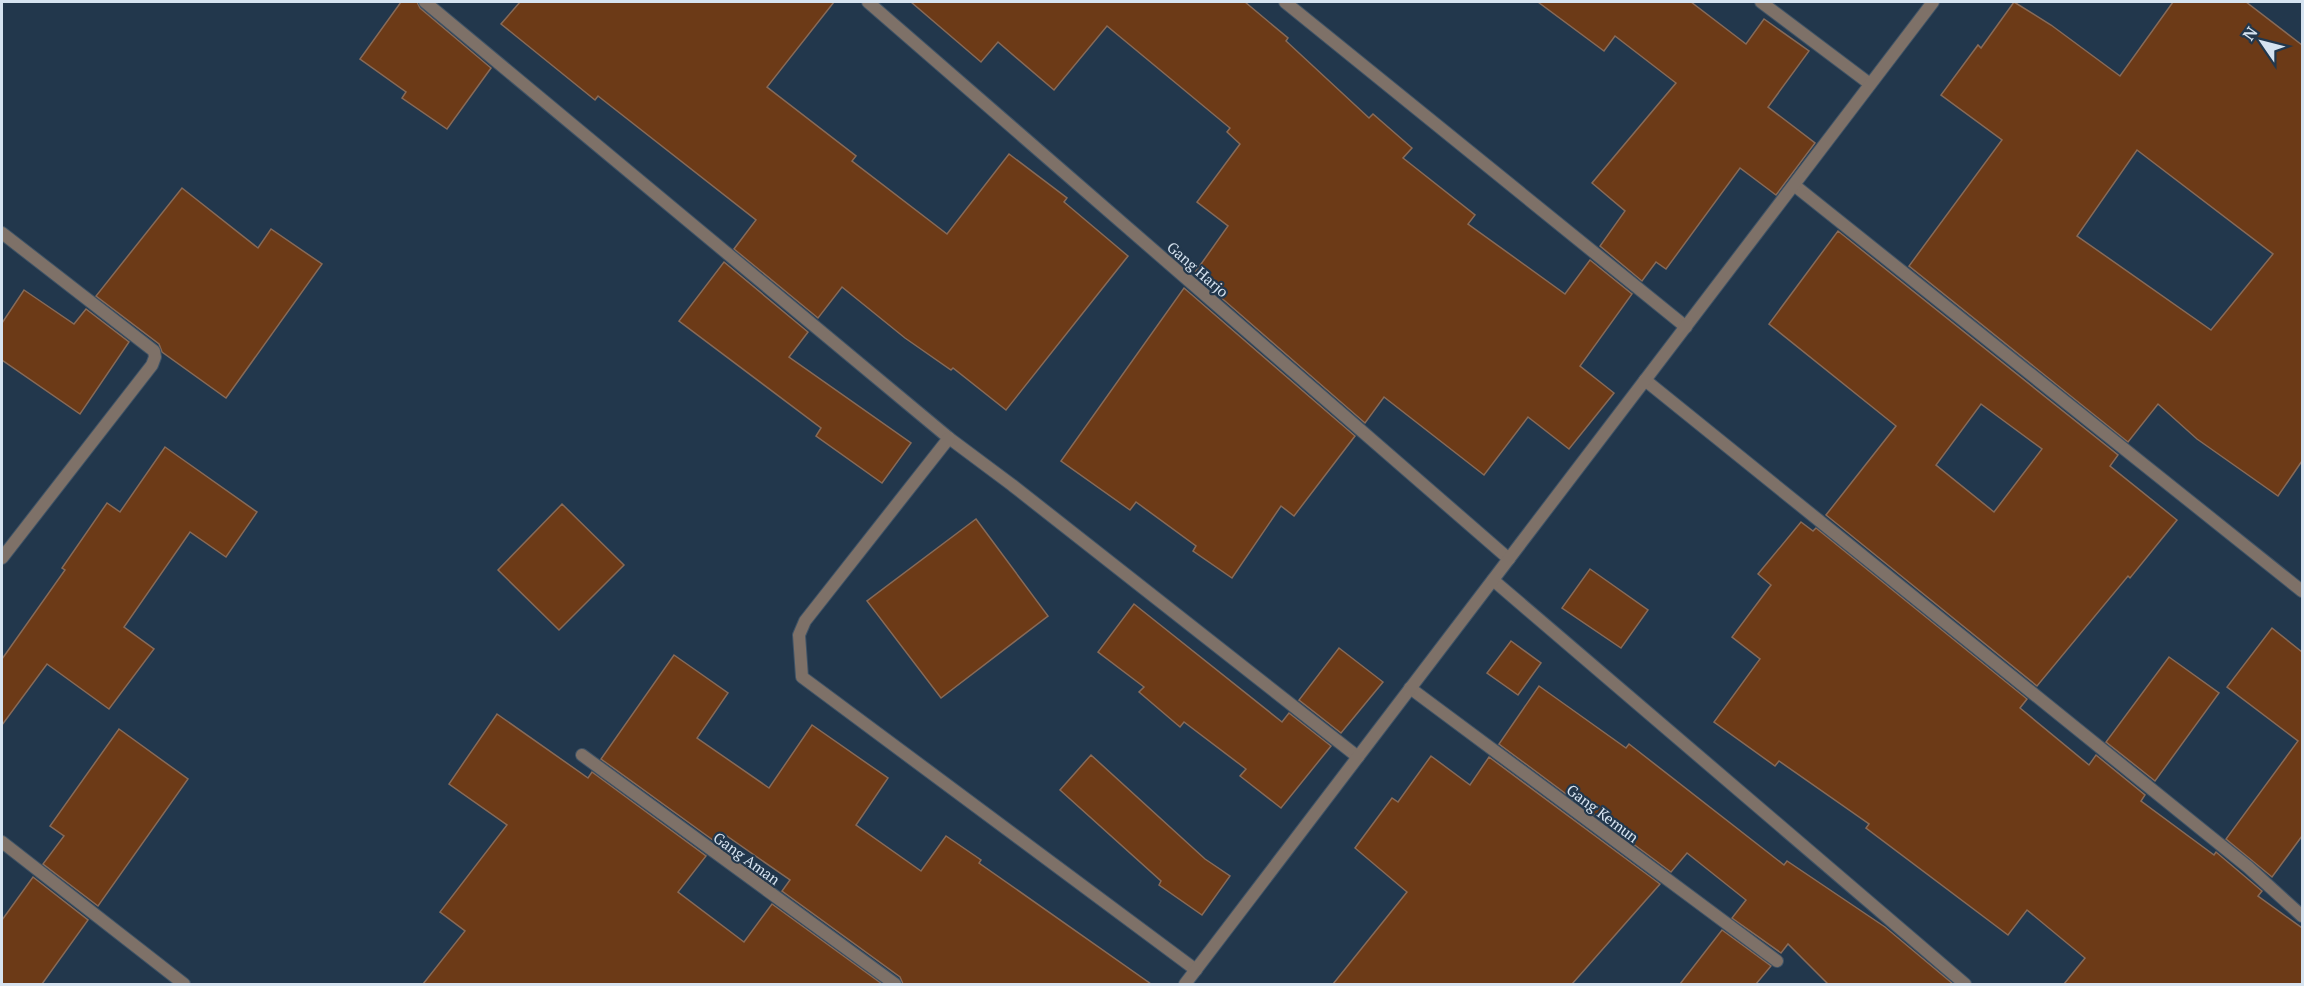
<svg xmlns="http://www.w3.org/2000/svg" width="2304" height="986" viewBox="0 0 2304 986" font-family="'PT Serif',serif">
<style>
.building{fill:#6c3a17;stroke:#876a58;stroke-width:1.5;fill-rule:evenodd}
.lines{fill:none;stroke-linecap:round;stroke-linejoin:round}
.minor-casing{stroke:#3f5366;stroke-width:14}
.minor{stroke:#7e7168;stroke-width:12}
.labels{text-anchor:middle;dominant-baseline:central;stroke-width:4.5;stroke-linejoin:round;paint-order:stroke}
.street-label{font-size:15px;fill:#d6e3f0;stroke:#22374c}
</style>
<rect width="100%" height="100%" fill="#22374c"/>
<g class="building">
<polygon points="401,2 417,2 420,8 491,68 447,129 402,98 406,92 360,59"/>
<polygon points="520,2 834,2 767,87 856,156 852,161 947,234 1009,154 1067,198 1064,202 1128,256 1006,410 953,368 951,370 905,338 842,287 818,318 734,249 756,220 598,96 595,100 501,24"/>
<polygon points="911,2 1245,2 1288,38 1286,41 1369,118 1373,114 1412,148 1403,158 1475,215 1468,224 1565,294 1590,260 1632,294 1580,366 1614,393 1569,449 1528,417 1484,475 1384,397 1365,423 1194,274 1228,226 1197,202 1240,144 1227,132 1230,128 1107,26 1054,90 998,42 981,62"/>
<polygon points="1538,2 1691,2 1746,44 1764,19 1809,51 1768,107 1815,143 1776,195 1740,168 1666,269 1656,262 1642,281 1600,246 1625,211 1592,183 1676,83 1615,36 1604,51"/>
<path d="M2014,2L2051,25L2120,76L2173,2H2246L2302,45V461L2278,496L2197,439L2158,404L2128,442L1909,266L2002,140L1941,95L1978,45L1981,48ZM2137,150L2273,254L2211,330L2077,236Z"/>
<polygon points="182,188 258,248 271,229 322,264 226,398 162,352 159,344 96,296"/>
<path d="M1838,231L2118,455L2110,466L2177,520L2130,578L2128,576L2037,686L1826,515L1896,426L1769,324ZM1981,404L2042,449L1994,512L1936,465Z"/>
<polygon points="724,262 808,332 789,357 911,443 882,483 816,436 821,428 679,321"/>
<polygon points="1184,288 1355,436 1294,516 1281,506 1232,578 1193,551 1196,546 1136,502 1130,510 1061,461"/>
<polygon points="24,290 74,324 86,309 129,342 80,414 2,360 2,323"/>
<polygon points="165,447 257,512 226,557 190,532 124,627 154,649 109,709 47,664 2,725 2,659 65,570 62,568 107,503 120,512"/>
<polygon points="562,504 624,565 559,630 498,570"/>
<polygon points="976,519 1048,616 941,698 867,601"/>
<polygon points="1801,522 1813,531 1816,528 2027,699 2020,708 2089,765 2096,755 2145,795 2141,801 2214,855 2216,852 2262,891 2258,896 2302,928 2302,984 2064,984 2085,958 2027,910 2008,935 1866,828 1869,824 1779,761 1775,766 1714,722 1760,659 1732,637 1771,585 1758,574"/>
<polygon points="1590,569 1648,610 1621,648 1562,608"/>
<polygon points="1134,604 1282,722 1289,713 1331,746 1281,808 1240,776 1246,769 1184,722 1180,727 1139,692 1144,687 1098,652"/>
<polygon points="2272,628 2302,652 2302,836 2272,877 2226,839 2298,741 2227,687"/>
<polygon points="1511,641 1541,663 1518,695 1487,673"/>
<polygon points="1339,648 1383,682 1341,733 1299,700"/>
<polygon points="674,655 728,693 697,738 769,788 812,725 888,778 856,825 921,871 946,836 981,860 979,863 1151,984 903,984 900,977 782,891 790,880 724,834 717,843 601,759"/>
<polygon points="2169,657 2219,693 2155,781 2106,742"/>
<polygon points="1539,686 1626,748 1629,744 1784,865 1787,861 1885,927 1953,984 1828,984 1788,944 1781,953 1732,918 1746,900 1687,853 1671,872 1499,744"/>
<polygon points="497,714 588,778 592,772 706,856 678,892 744,942 772,904 882,984 423,984 465,931 440,912 507,825 449,784"/>
<polygon points="119,729 188,779 98,906 43,864 64,836 50,826"/>
<polygon points="1091,755 1205,859 1230,876 1202,915 1159,885 1161,881 1060,790"/>
<polygon points="1431,756 1470,785 1489,757 1660,884 1572,984 1333,984 1407,892 1355,848 1392,798 1398,802"/>
<polygon points="33,877 88,920 42,984 2,984 2,920"/>
<polygon points="1722,930 1771,966 1756,984 1680,984"/>
</g>
<g class="lines">
<defs>
<g id="minor">
<polyline points="425,2 949,438 1012,485 1358,757"/>
<polyline points="868,2 1509,559"/>
<polyline points="1285,2 1686,327"/>
<polyline points="1761,2 1870,84"/>
<polyline points="1794,185 2302,591"/>
<polyline points="2,233 154,351 155,357 152,365 2,558"/>
<polyline points="1645,380 2248,867 2302,916"/>
<polyline points="949,438 805,621 799,635 802,677 1196,970"/>
<polyline points="1493,580 1965,984"/>
<polyline points="1410,688 1777,961"/>
<polyline points="582,755 895,984"/>
<polyline points="2,842 184,984"/>
<polyline points="1185,984 1933,2"/>
</g>
</defs>
<use href="#minor" class="minor-casing"/>
<use href="#minor" class="minor"/>
</g>
<g class="labels">
<g class="street-label">
<text transform="translate(1198 269) rotate(41)">Gang Harjo</text>
<text transform="translate(1603 813) rotate(37)">Gang Kemun</text>
<text transform="translate(747 858) rotate(36)">Gang Aman</text>
</g>
</g>
<rect width="2304" height="986" fill="none" stroke="#d6e3f0" stroke-width="6"/>
<g transform="translate(2262 42) rotate(305)" stroke="#22374c" stroke-width="4.5" paint-order="stroke">
<path d="M0-4.5L10 22L0 15L-10 22Z" fill="#d6e3f0"/>
<text y="-9" font-size="16" font-weight="bold" text-anchor="middle" fill="#d6e3f0">N</text>
</g>
</svg>
